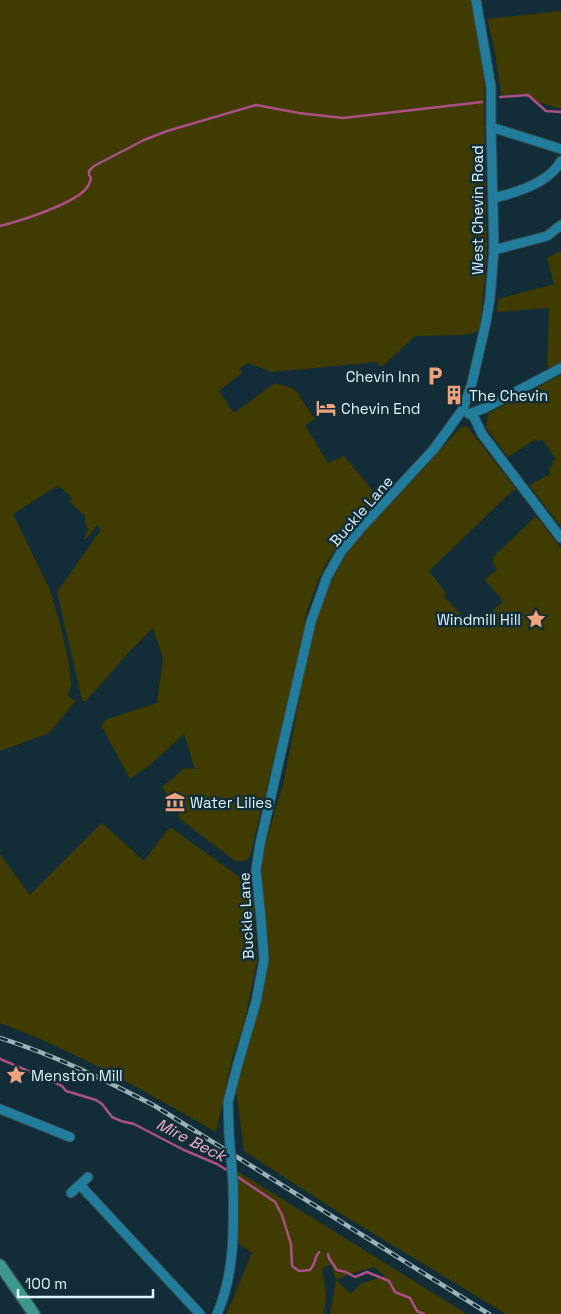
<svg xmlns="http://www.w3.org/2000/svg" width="561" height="1314" viewBox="0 0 561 1314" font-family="'Space Grotesk',sans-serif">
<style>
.green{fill:#403c01;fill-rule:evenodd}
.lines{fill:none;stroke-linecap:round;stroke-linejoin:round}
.stream{stroke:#aa5087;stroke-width:2.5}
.minor-casing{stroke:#354b54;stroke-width:11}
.major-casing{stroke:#354b54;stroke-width:14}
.minor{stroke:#217d9b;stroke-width:9}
.major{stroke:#3e988e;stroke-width:11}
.rail-casing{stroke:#99b2bb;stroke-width:4.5}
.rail{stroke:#122d37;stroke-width:2.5;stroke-dasharray:8;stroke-linecap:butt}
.minor-bridge-casing{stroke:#354b54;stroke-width:11;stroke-linecap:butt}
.minor-bridge{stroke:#217d9b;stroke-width:9}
.labels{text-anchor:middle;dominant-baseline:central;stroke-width:5;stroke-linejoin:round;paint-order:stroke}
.street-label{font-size:15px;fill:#dcf4fd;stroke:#122d37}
.poi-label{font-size:15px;fill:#dcf4fd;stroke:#122d37;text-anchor:start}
.water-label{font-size:16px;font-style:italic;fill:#f3aad3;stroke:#122d37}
</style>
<rect width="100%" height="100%" fill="#122d37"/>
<g class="green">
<path d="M0,0H472C478,33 487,67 484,101L487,257L480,325L477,332L464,335L415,336L388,361L385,365L379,366L378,362L271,372L248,363L240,368L242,373L219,391L234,413L275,383L292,388L296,391L315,419L305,425L328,463L344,456L379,498C358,519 335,545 322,572C315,587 310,604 304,620L307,623L250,856C246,861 241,862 235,861L180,819L178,814L186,809L182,806L177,810L162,787L185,768L195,769L184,734L150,765L130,779L101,725L107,719L157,703L163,658L153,628L130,651L85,702L82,700L57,592L101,530L97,525L86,539L84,538C88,531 89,529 85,522V516L70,502L72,499L63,489L57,486L13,514L50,590L60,624L69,664L71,685L68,696L76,701L49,733L0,751Z"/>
<polygon points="561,11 561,109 534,101 523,94 501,95 495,51 487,19"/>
<polygon points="561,251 561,364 550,369 547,365 549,308 497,312 498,299 554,284 547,258"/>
<polygon points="561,375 561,527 529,485 550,474 549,468 553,465 552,462 556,459 542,439 538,442 536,439 508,457 486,428 488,414 493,411"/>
<polygon points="467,426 516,489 508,495 429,571 446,593 444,595 446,599 474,628 503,601 485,580 497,569 493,563 493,557 536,516 561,548 561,1314 506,1314 343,1215 244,1151 236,1088 262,1000 266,973 261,872 265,845 284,781 313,625 316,622 324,596 335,574 353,544 419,474 460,428"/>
<path d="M102,823L144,861L170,827L241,878L250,881L253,894L257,962L243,1027L233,1055L216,1132C146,1092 76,1051 0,1023V854L30,895Z"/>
<path d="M237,1171L467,1314H330L336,1280L331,1264L322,1269L326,1294L324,1314H226C236,1294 243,1273 252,1253L238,1243ZM374,1267L385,1276L362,1283L351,1294L336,1280L347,1275Z"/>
</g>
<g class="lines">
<g class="stream">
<polyline points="500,97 528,95 546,111 561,112"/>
<path d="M0,226C20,221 78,203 88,186C90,183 90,181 91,178L89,175V171L94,166L144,140L167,131L256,105L299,113L343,118L482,102"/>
<polyline points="0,1059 47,1079 62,1086 66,1091 96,1100 102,1104 112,1117 121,1121 134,1124 184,1150 217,1164 230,1172"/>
<path d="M235,1175L275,1202L282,1215L291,1244L292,1266L299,1271L310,1270C317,1263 313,1259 319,1252"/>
<polyline points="328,1254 329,1258 337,1270 346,1272 355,1277 367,1272 389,1281 395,1292 410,1298 417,1311 424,1314"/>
</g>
<defs>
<g id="minor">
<polyline points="491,127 561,149"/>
<path d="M493,198C516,193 549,183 561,161"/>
<polyline points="494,250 547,236 561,225"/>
<polyline points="472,413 482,434 561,538"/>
<polyline points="469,414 485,408 561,368"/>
<polyline points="0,1109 70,1137"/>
<polyline points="229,1133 228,1102 237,1067 256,1002 264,960 261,919 256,870 260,844 311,622 327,577 341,552 360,529 434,449 463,409 472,383 486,322 490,298 494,250 491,127 491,87 476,0"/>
<polyline points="80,1185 200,1314"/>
<polyline points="71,1193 88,1177"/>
<path d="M217,1314C235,1274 234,1226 233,1183"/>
</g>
<polyline id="major" points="0,1265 34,1314"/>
</defs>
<use href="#minor" class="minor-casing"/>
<use href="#major" class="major-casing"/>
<use href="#minor" class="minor"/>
<use href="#major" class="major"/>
<defs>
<path id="rail" d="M0,1038C54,1055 105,1080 155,1106L489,1314"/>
</defs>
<use href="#rail" class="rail-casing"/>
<use href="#rail" class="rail"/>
<defs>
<polyline id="minor-bridge" points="229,1133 233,1183"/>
</defs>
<use href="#minor-bridge" class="minor-bridge-casing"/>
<use href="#minor-bridge" class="minor-bridge"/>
</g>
<defs>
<symbol id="parking-bare" viewBox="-9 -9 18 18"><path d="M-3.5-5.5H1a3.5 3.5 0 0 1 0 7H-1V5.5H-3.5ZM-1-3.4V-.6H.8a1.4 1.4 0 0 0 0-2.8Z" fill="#f1a17d" stroke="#122d37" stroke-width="2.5" paint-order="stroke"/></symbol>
<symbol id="building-bare" viewBox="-9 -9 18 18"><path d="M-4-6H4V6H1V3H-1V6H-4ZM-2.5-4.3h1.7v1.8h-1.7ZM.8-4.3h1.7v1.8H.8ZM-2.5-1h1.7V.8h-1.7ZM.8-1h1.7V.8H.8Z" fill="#f1a17d" stroke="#122d37" stroke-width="2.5" paint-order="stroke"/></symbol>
<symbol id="hotel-bare" viewBox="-9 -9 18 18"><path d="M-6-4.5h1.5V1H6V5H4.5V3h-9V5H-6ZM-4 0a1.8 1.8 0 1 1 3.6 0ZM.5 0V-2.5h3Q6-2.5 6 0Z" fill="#f1a17d" stroke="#122d37" stroke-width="2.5" paint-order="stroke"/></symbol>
<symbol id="sight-bare" viewBox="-9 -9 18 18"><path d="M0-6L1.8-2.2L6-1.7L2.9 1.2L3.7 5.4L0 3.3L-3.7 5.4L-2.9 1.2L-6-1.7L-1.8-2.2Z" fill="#f1a17d" stroke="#122d37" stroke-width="2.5" paint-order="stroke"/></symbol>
<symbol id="museum-bare" viewBox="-9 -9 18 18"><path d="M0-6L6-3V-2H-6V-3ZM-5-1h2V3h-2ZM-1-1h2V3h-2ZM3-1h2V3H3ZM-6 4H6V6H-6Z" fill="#f1a17d" stroke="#122d37" stroke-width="2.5" paint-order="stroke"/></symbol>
</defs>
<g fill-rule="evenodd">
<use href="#parking-bare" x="421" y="362" width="28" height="28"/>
<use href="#building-bare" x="440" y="381" width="28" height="28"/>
<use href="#hotel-bare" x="312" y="394" width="28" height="28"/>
<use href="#sight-bare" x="522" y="605" width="28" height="28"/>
<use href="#museum-bare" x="161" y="788" width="28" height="28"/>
<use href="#sight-bare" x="2" y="1061" width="28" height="28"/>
</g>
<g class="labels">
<g class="street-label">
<text transform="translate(477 210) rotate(-90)">West Chevin Road</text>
<text transform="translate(361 511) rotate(-49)">Buckle Lane</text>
<text transform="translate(246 916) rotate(-93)">Buckle Lane</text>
</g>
<g class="poi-label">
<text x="420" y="376" text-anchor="end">Chevin Inn</text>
<text x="469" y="395">The Chevin</text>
<text x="341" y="408">Chevin End</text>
<text x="521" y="619" text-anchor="end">Windmill Hill</text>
<text x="190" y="802">Water Lilies</text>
<text x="31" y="1075">Menston Mill</text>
</g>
<g class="water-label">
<text transform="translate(191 1140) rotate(27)">Mire Beck</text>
</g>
</g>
<path d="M18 1289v8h135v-8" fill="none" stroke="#dcf4fd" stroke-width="2.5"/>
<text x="25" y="1289" font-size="15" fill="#dcf4fd" stroke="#122d37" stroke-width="4" paint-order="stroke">100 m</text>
</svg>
